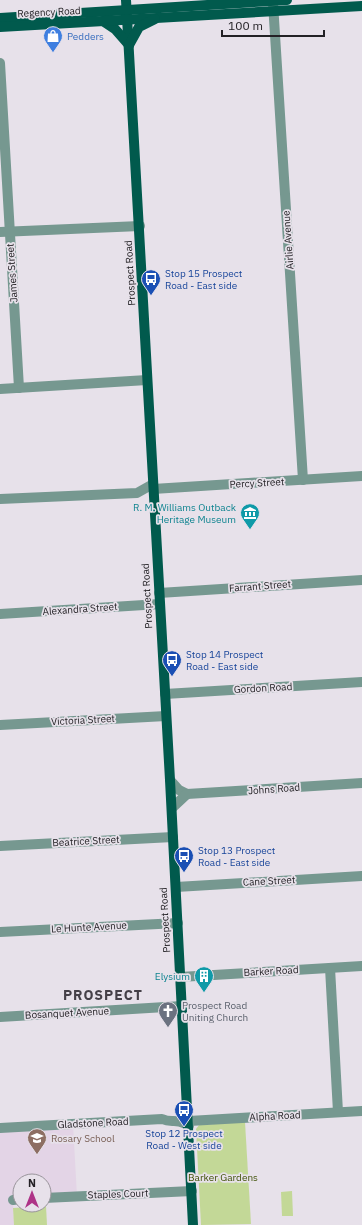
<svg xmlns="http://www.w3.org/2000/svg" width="362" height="1225" viewBox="0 0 362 1225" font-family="'IBM Plex Sans',sans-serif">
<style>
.education{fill:#e3d4e6}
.green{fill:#c3d897}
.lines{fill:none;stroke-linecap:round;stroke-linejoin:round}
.minor{stroke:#769890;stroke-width:10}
.major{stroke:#015a4d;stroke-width:10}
.labels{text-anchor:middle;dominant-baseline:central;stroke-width:3.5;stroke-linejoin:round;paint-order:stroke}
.street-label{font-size:10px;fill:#232125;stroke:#e7e1ea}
.shop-label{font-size:10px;fill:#366cbe;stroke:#e7e1ea;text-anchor:start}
.transit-label{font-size:10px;fill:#164399;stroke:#e7e1ea;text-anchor:start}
.culture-label{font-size:10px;fill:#0d838f;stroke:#e7e1ea;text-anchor:end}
.worship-label{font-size:10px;fill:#5b616d;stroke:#e7e1ea;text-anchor:start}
.education-label{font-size:10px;fill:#785e54;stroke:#e7e1ea;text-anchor:start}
.park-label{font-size:10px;fill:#3e5005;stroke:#e7e1ea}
.district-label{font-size:14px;font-weight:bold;letter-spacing:1px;fill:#454048;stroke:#e7e1ea}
</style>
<rect width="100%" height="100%" fill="#e7e1ea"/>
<polygon class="education" points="73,1124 77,1196 44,1198 44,1181 20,1181 20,1199 13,1200 14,1225 0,1225 0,1128"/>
<g class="green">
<polygon points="245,1122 251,1224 201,1225 196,1129 199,1125"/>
<polygon points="292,1191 293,1216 282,1216 281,1192"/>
<polygon points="46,1206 47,1225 14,1225 13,1208"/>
</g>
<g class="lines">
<g class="minor">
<polyline points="273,3 303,480"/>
<polyline points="0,63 19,388"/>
<polyline points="0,232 140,226"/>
<polyline points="0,389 147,380"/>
<polyline points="153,489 362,476"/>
<polyline points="0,499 137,493 153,484"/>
<polyline points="159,593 362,580"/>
<polyline points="0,614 160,604"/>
<polyline points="165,694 362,682"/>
<polyline points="0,725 166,716"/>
<polyline points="170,780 179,790 187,794 362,783"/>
<polyline points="172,808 187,794"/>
<polyline points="0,846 173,837"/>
<polyline points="176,887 362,876"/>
<polyline points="0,932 178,923"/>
<polyline points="330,968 338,1112"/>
<polyline points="180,977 362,966"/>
<polyline points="0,1017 182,1006"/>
<polyline points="189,1121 362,1111"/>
<path d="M0,1128L162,1119C173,1124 175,1117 189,1126"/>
<polyline points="44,1198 192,1191"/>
<polyline points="13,1200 20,1199"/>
</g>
<g class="major">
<polyline points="126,0 170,780 193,1225"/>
<polyline points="0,18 287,0"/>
<polyline points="103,21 115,29 129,45"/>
<polyline points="0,27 362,6"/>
<polyline points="129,45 139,27 155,19"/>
</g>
</g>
<defs>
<symbol id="shop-pin" viewBox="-11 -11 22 30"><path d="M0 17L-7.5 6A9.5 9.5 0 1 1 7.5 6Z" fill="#3f7fe0" stroke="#e7e1ea"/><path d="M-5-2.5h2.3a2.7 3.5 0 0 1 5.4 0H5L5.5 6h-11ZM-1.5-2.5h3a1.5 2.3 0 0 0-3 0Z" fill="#fff"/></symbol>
<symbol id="bus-pin" viewBox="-11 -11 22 30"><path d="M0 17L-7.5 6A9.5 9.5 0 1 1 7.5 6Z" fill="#1a4fb4" stroke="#e7e1ea"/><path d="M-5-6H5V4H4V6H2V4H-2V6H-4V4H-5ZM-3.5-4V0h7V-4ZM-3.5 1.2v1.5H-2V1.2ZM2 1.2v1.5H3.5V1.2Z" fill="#fff"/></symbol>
<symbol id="museum-pin" viewBox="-11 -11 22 30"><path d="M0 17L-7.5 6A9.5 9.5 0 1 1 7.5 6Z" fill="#0f9aa8" stroke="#e7e1ea"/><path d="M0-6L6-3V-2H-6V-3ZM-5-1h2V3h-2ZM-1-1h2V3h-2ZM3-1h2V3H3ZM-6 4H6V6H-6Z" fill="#fff"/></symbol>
<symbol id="building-pin" viewBox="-11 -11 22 30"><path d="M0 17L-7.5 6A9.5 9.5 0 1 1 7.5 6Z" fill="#0f9aa8" stroke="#e7e1ea"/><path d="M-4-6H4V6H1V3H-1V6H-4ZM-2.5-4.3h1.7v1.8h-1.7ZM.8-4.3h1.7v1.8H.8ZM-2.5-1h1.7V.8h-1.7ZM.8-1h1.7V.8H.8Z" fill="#fff"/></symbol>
<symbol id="church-pin" viewBox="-11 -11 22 30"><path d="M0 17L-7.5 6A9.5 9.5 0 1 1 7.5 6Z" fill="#6b7280" stroke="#e7e1ea"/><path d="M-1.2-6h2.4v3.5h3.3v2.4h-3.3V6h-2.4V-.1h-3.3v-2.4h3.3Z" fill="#fff"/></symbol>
<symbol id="school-pin" viewBox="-11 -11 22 30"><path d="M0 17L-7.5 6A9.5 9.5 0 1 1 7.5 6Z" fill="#8d6e63" stroke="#e7e1ea"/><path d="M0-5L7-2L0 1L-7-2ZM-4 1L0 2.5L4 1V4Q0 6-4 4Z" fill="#fff"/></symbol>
</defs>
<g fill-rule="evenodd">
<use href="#shop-pin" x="42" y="25" width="22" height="30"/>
<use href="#bus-pin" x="140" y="268" width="22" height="30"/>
<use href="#museum-pin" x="239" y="502" width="22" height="30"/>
<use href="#bus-pin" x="161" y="649" width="22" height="30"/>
<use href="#bus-pin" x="173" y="845" width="22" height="30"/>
<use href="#building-pin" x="193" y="965" width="22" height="30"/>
<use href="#church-pin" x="157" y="1000" width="22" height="30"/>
<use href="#bus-pin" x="173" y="1099" width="22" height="30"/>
<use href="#school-pin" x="26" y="1127" width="22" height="30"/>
</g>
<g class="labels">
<g class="street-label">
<text transform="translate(49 12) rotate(-3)">Regency Road</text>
<text transform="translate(288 240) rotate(-94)">Airlie Avenue</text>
<text transform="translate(12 273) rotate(-94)">James Street</text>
<text transform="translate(130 273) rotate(-93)">Prospect Road</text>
<text transform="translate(257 483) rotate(-3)">Percy Street</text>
<text transform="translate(260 586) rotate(-4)">Farrant Street</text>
<text transform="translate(147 596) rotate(-93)">Prospect Road</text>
<text transform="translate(80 609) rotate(-4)">Alexandra Street</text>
<text transform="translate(263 688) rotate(-3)">Gordon Road</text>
<text transform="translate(83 720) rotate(-3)">Victoria Street</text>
<text transform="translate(274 789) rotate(-4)">Johns Road</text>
<text transform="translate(86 841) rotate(-3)">Beatrice Street</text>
<text transform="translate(269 881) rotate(-3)">Cane Street</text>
<text transform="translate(165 920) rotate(-93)">Prospect Road</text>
<text transform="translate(89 927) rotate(-3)">Le Hunte Avenue</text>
<text transform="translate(271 971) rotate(-3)">Barker Road</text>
<text transform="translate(67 1013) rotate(-3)">Bosanquet Avenue</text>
<text transform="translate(275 1116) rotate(-3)">Alpha Road</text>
<text transform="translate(93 1123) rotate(-3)">Gladstone Road</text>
<text transform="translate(118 1194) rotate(-2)">Staples Court</text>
</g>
<g class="shop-label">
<text x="67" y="36">Pedders</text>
</g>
<g class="transit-label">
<text x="165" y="273">Stop 15 Prospect<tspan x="165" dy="12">Road - East side</tspan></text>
<text x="186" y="654">Stop 14 Prospect<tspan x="186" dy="12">Road - East side</tspan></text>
<text x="198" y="850">Stop 13 Prospect<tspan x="198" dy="12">Road - East side</tspan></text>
<text x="184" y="1133" text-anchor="middle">Stop 12 Prospect<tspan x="184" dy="12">Road - West side</tspan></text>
</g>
<g class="culture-label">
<text x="236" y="507">R. M. Williams Outback<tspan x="236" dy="12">Heritage Museum</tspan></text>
<text x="190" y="976">Elysium</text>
</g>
<g class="worship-label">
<text x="182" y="1005">Prospect Road<tspan x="182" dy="12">Uniting Church</tspan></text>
</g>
<g class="education-label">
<text x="51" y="1138">Rosary School</text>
</g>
<g class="park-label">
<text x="223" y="1177">Barker Gardens</text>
</g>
<g class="district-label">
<text x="103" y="995">PROSPECT</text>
</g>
</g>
<g transform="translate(32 1193)"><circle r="19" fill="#e7e1ea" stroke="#99949b"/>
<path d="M0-3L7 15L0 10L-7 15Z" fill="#ae3387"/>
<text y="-6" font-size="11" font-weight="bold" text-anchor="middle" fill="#232125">N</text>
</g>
<path d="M222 30v6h102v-6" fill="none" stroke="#232125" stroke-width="2"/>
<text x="228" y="30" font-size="12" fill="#232125" stroke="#e7e1ea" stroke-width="3" paint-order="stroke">100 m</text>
</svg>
